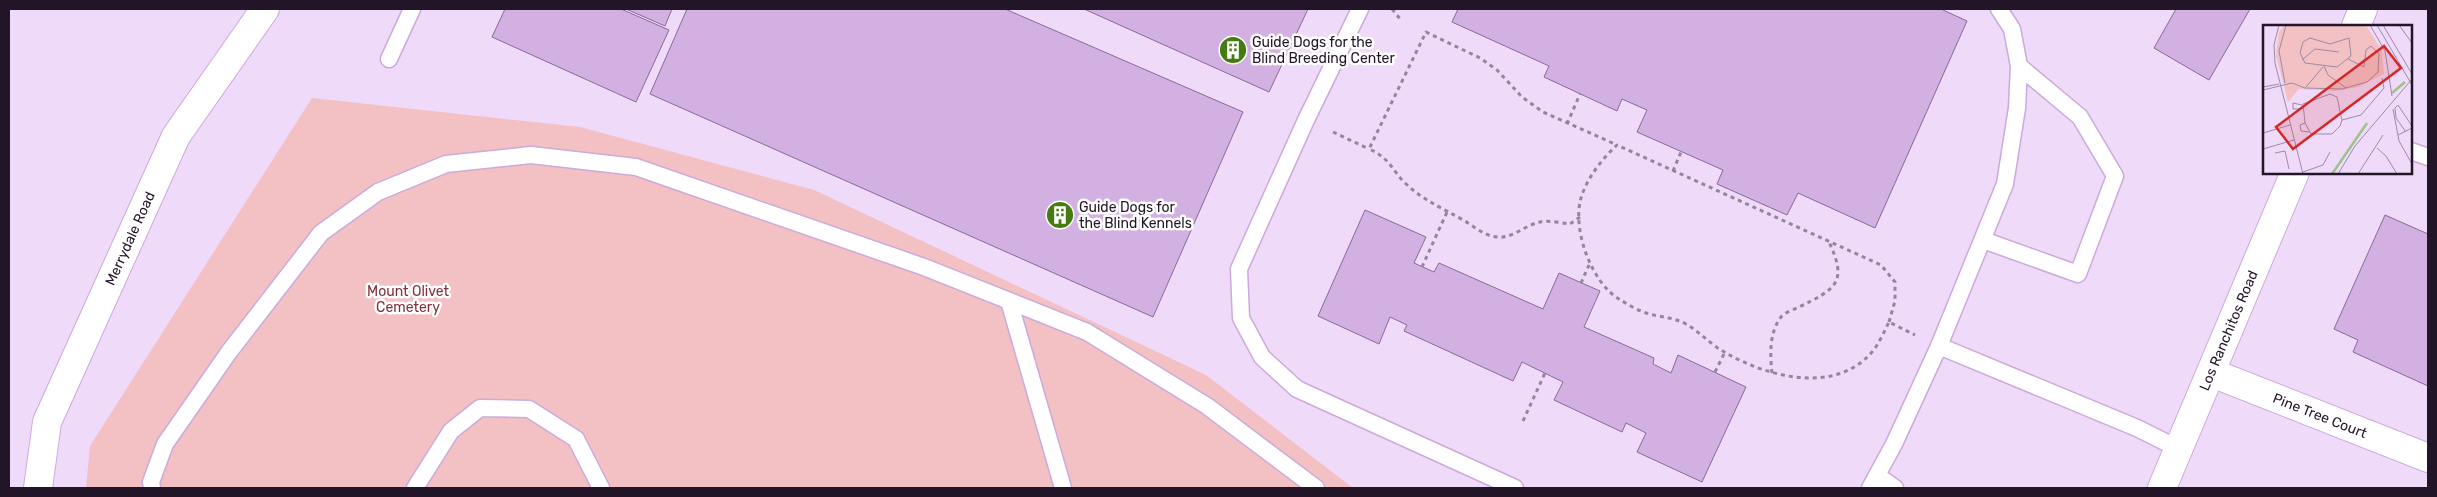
<svg xmlns="http://www.w3.org/2000/svg" width="2437" height="497" viewBox="0 0 2437 497" font-family="Rubik,sans-serif">
<style>
.green{fill:#f3c0c3}
.building{fill:#d2b0e2;stroke:#896998}
.lines{fill:none;stroke-linecap:round;stroke-linejoin:round}
.service-casing{stroke:#cbaadc;stroke-width:19}
.minor-casing{stroke:#cbaadc;stroke-width:30}
.secondary-casing{stroke:#cbaadc;stroke-width:30}
.path{stroke:#95849e;stroke-width:3;stroke-dasharray:4 4;stroke-linecap:butt}
.service{stroke:#fff;stroke-width:16}
.minor{stroke:#fff;stroke-width:28}
.secondary{stroke:#fff;stroke-width:28}
.labels{text-anchor:middle;dominant-baseline:central;stroke-width:5;stroke-linejoin:round;paint-order:stroke}
.poi-label{font-size:14px;fill:#221528;stroke:#fff;text-anchor:start}
.street-label{font-size:14px;fill:#221528;stroke:#fff}
.park-label{font-size:14px;fill:#82303c;stroke:#fff}
.inset-river{fill:none;stroke:#9fc28c;stroke-width:2.5}
.inset-road{fill:none;stroke:#9d8ba5;stroke-width:1}
.view{fill:#d62828;fill-opacity:0.15;stroke:#d62828;stroke-width:2.5}
.inset-edge{fill:none;stroke:#221528;stroke-width:2.5}
</style>
<rect width="100%" height="100%" fill="#efdaf9"/>
<polygon class="green" points="312,98 580,127 814,190 1206,375 1353,488 86,488 90,446"/>
<g class="building">
<polygon points="505,9 621,9 669,30 636,102 492,37"/>
<polygon points="626,9 672,9 665,26"/>
<polygon points="687,9 1005,9 1243,112 1153,317 650,94"/>
<polygon points="1084,9 1308,9 1269,92"/>
<polygon points="1458,9 1943,9 1943,10 1967,21 1875,228 1798,193 1787,215 1717,184 1723,170 1637,132 1647,110 1622,99 1617,111 1544,77 1549,66 1452,22"/>
<polygon points="2176,9 2250,9 2209,80 2154,48"/>
<polygon points="1365,210 1426,237 1414,263 1434,272 1439,263 1543,309 1559,273 1600,291 1584,327 1654,358 1653,364 1671,373 1678,355 1746,387 1702,482 1637,452 1646,433 1626,423 1622,432 1554,400 1563,382 1522,362 1513,381 1404,331 1407,325 1390,317 1379,344 1318,316"/>
<polygon points="2385,215 2428,234 2428,386 2353,352 2358,340 2334,329"/>
</g>
<g class="lines">
<defs>
<g id="service">
<polyline points="1360,9 1306,120 1239,269 1241,318 1262,357 1297,389 1515,488"/>
<polyline points="389,59 412,9"/>
<polyline points="2411,151 2428,157"/>
<polyline points="1983,240 2078,274 2115,176 2080,117 2019,66"/>
<polyline points="1009,301 1063,488"/>
<polyline points="1939,346 2137,428 2179,449"/>
<polyline points="1878,476 1895,488"/>
<polyline points="152,488 151,482 165,444 229,352 321,233 378,192 446,164 531,155 636,167 924,267 1087,332 1207,406 1316,488"/>
<polyline points="415,488 451,431 480,408 529,409 576,439 601,488"/>
<polyline points="1870,488 1894,444 1939,346 2005,184 2017,108 2019,66 2012,29 1999,9"/>
</g>
<g id="minor">
<path id="s1" d="M2212,373L2428,458"/>
<path id="s2" d="M38,488L47,422L176,136L265,9"/>
</g>
<g id="secondary">
<polyline points="2356,26 2363,9"/>
<path id="s3" d="M2162,488L2295,172"/>
</g>
</defs>
<use href="#service" class="service-casing"/>
<use href="#minor" class="minor-casing"/>
<use href="#secondary" class="secondary-casing"/>
<g class="path">
<polyline points="1392,9 1401,20"/>
<polyline points="1567,124 1580,94"/>
<polyline points="1333,132 1369,149"/>
<polyline points="1673,171 1681,152"/>
<path d="M1580,217L1570,224C1561,223 1549,220 1540,222C1525,225 1512,239 1497,237C1484,236 1474,226 1463,220C1441,207 1424,201 1405,183C1391,169 1390,158 1369,149L1426,32L1480,58L1497,70L1522,97L1543,112L1617,145"/>
<polyline points="1422,267 1447,212"/>
<polyline points="1581,283 1589,265"/>
<path d="M1889,322L1895,301V282L1881,265L1617,145C1602,159 1587,178 1581,198C1572,229 1591,282 1619,299C1627,304 1637,310 1646,313C1659,317 1673,317 1686,324C1700,332 1711,345 1726,353C1768,377 1835,395 1872,352C1879,344 1884,332 1889,322L1915,335"/>
<polyline points="1715,372 1725,352"/>
<path d="M1772,373C1770,354 1769,333 1781,317C1784,313 1792,310 1797,308C1836,289 1849,283 1828,240"/>
<polyline points="1523,421 1545,373"/>
</g>
<use href="#service" class="service"/>
<use href="#minor" class="minor"/>
<use href="#secondary" class="secondary"/>
</g>
<defs>
<symbol id="building-disc" viewBox="-11 -11 22 22"><circle r="9.5" fill="#447c12" stroke="#fff"/><path d="M-4-6H4V6H1V3H-1V6H-4ZM-2.5-4.3h1.7v1.8h-1.7ZM.8-4.3h1.7v1.8H.8ZM-2.5-1h1.7V.8h-1.7ZM.8-1h1.7V.8H.8Z" fill="#fff"/></symbol>
</defs>
<g fill-rule="evenodd">
<use href="#building-disc" x="1217" y="34" width="32" height="32"/>
<use href="#building-disc" x="1044" y="199" width="32" height="32"/>
</g>
<g class="labels">
<g class="poi-label">
<text x="1252" y="42">Guide Dogs for the<tspan x="1252" dy="16">Blind Breeding Center</tspan></text>
<text x="1079" y="207">Guide Dogs for<tspan x="1079" dy="16">the Blind Kennels</tspan></text>
</g>
<g class="street-label">
<text stroke="none"><textPath href="#s2" startOffset="268">Merrydale Road</textPath></text>
<text stroke="none"><textPath href="#s3" startOffset="171">Los Ranchitos Road</textPath></text>
<text stroke="none"><textPath href="#s1" startOffset="116">Pine Tree Court</textPath></text>
</g>
<g class="park-label">
<text x="408" y="291">Mount Olivet<tspan x="408" dy="16">Cemetery</tspan></text>
</g>
</g>
<g transform="translate(2263 25)">
<rect width="149" height="149" fill="#efdaf9"/>
<path d="M21,0H103L119,26L121,49L95,62L72,66L36,64L25,77L13,30L16,7Z" fill="#f3c0c3"/>
<path class="inset-river" d="M129,68L142,57M69,149L104,98"/>
<path class="inset-road" d="M16,0L11,20L12,38L40,149M107,0L122,26L129,71M114,0L149,60M120,0L149,49M136,0L149,18M47,13L67,19L86,13L88,31L74,42L42,38L37,28L40,17ZM39,35L52,24L76,27M61,41L65,50L83,63M22,58L16,26L23,0M0,62L16,59M43,62L60,42M0,65L29,58L42,63L79,64L104,57L115,47L116,29L108,21L103,25L101,42L85,34M67,69L74,72L79,95L77,101L69,109H48L42,98L40,79ZM39,84H30V78L39,80M130,84L136,116L149,139M79,95L98,90L121,63L119,53M42,98L37,100L38,106L46,107M143,107L133,93L132,83L135,80L149,101M0,108L27,100M135,110L149,103M114,123L123,131L134,149M0,124L31,115M12,128L22,126L26,144M40,147L60,140L67,127M75,149L92,121L149,54M95,149L120,110"/>
<path class="view" d="M121,21L138,43L30,124L13,102Z"/>
<rect width="149" height="149" class="inset-edge"/>
</g>
<rect width="2437" height="497" fill="none" stroke="#221528" stroke-width="20"/>
</svg>
